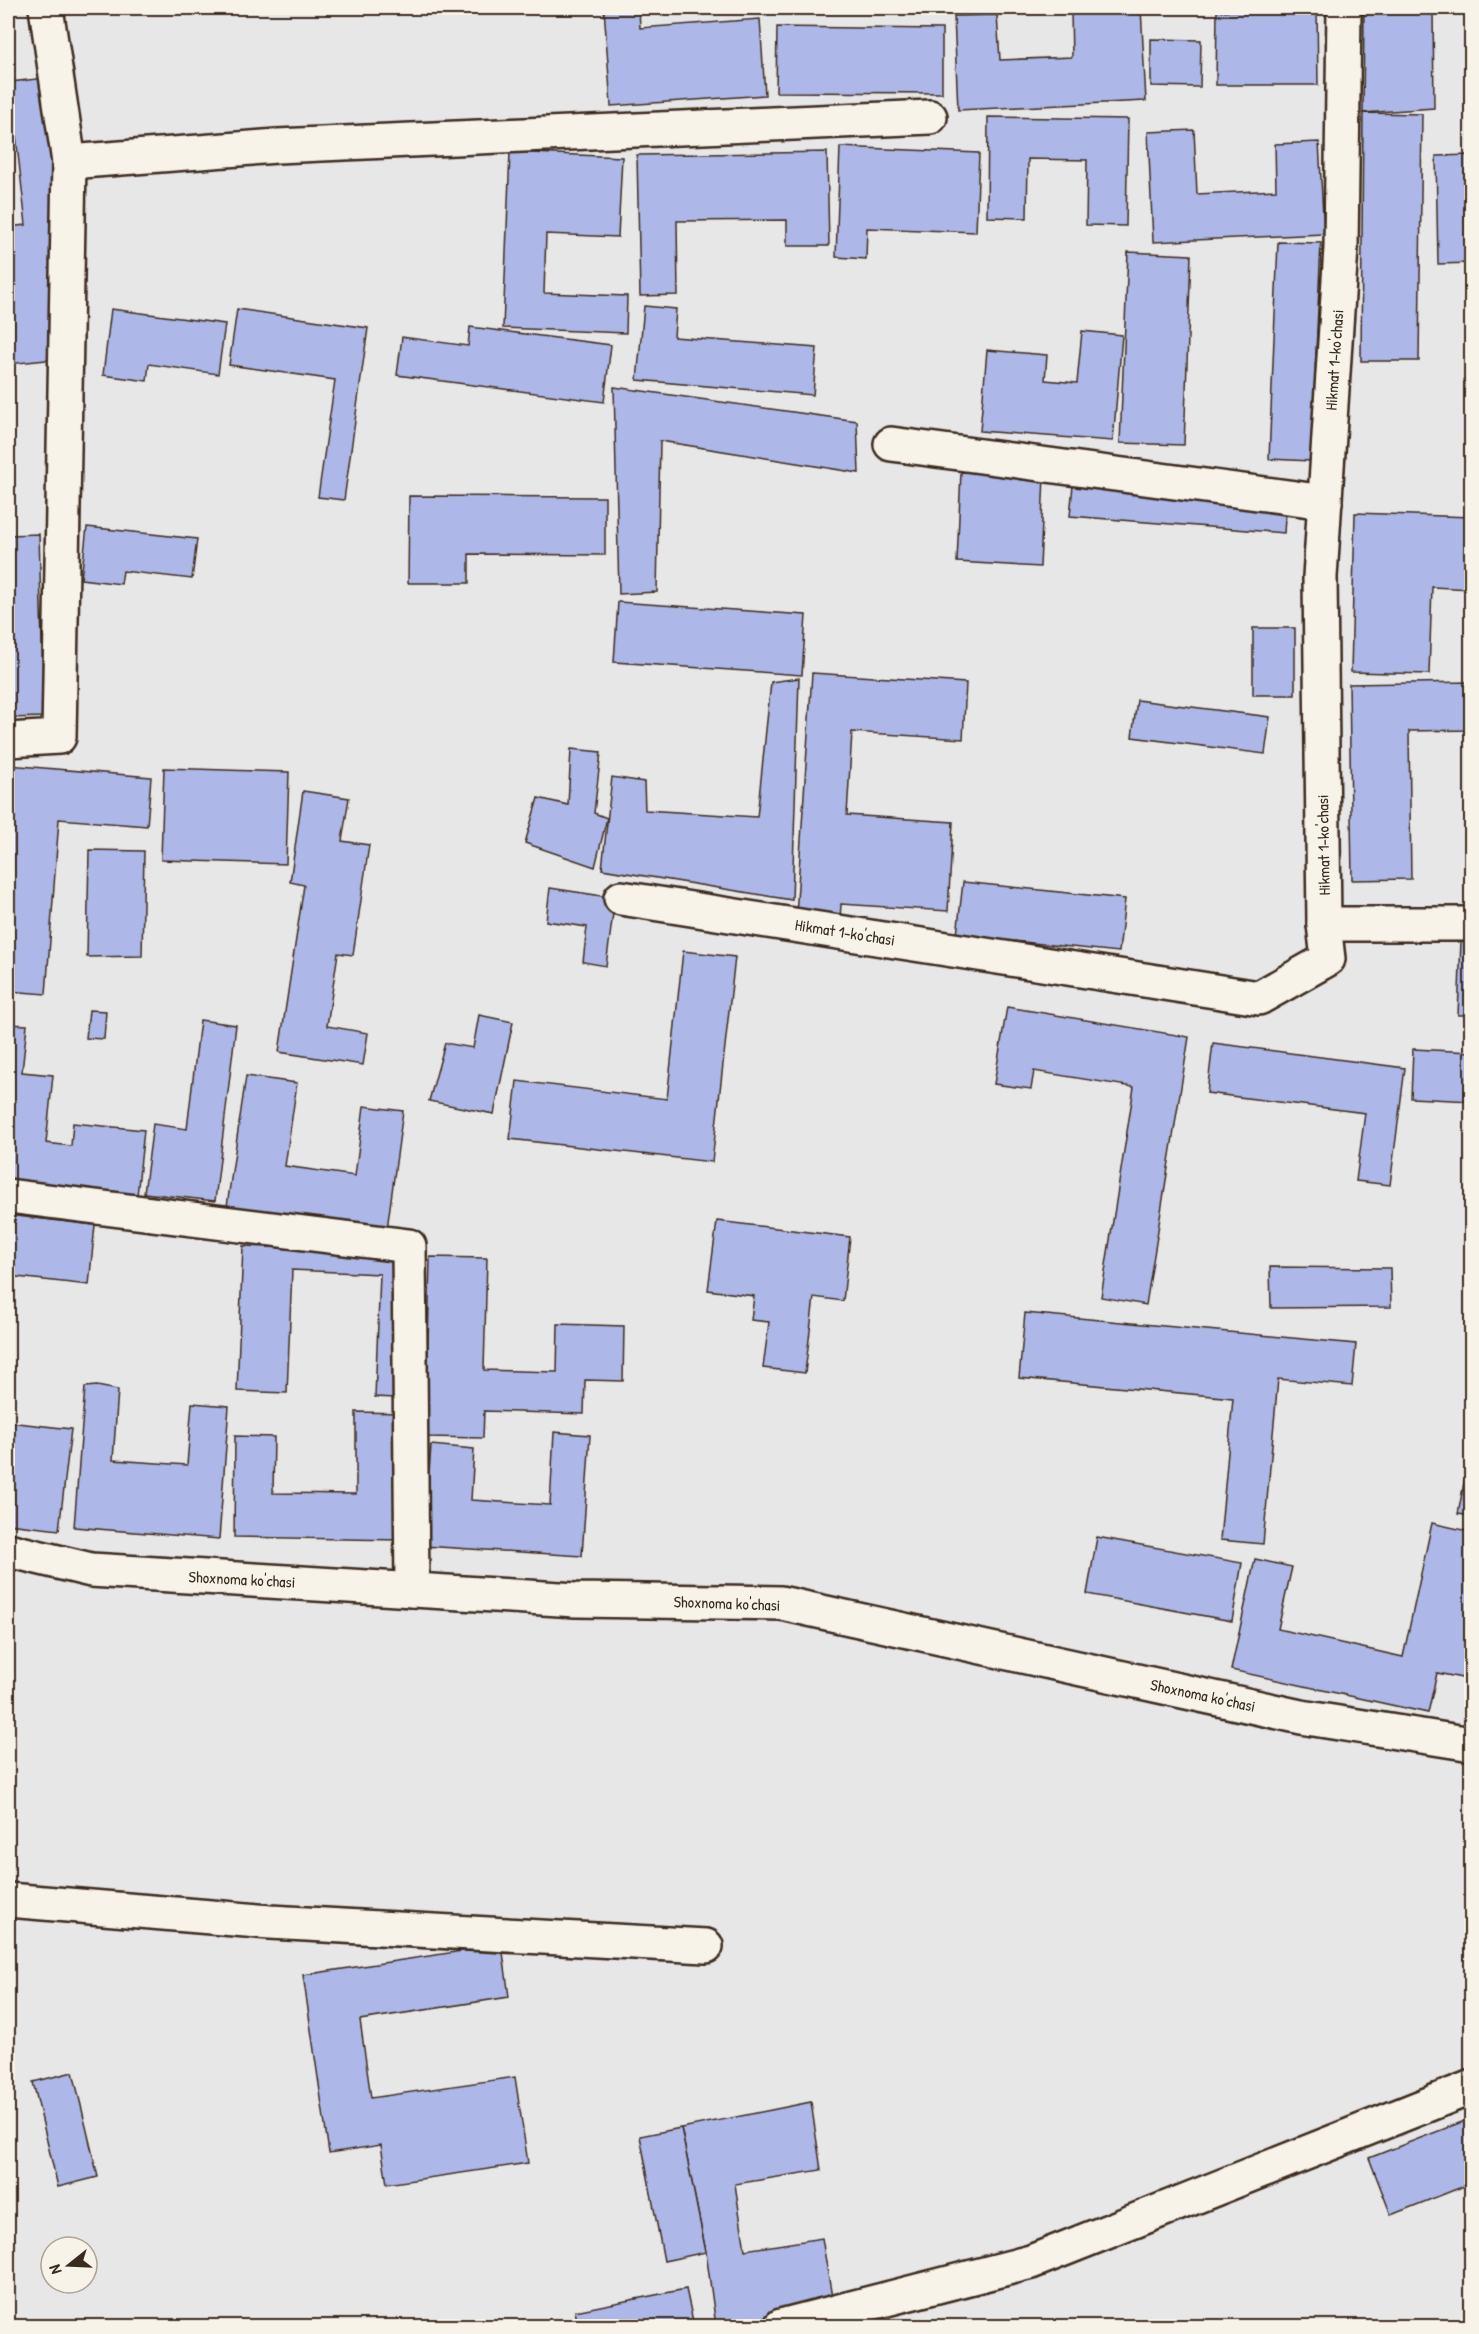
<svg xmlns="http://www.w3.org/2000/svg" width="1479" height="2334" viewBox="0 0 1479 2334" font-family="'Patrick Hand',sans-serif">
<style>
.building{fill:#adb8e8;stroke:#3b2a1e;stroke-width:1.5}
.lines{fill:none;stroke-linecap:round;stroke-linejoin:round}
.minor-casing{stroke:#3b2a1e;stroke-width:38}
.minor{stroke:#f7f3e8;stroke-width:33}
.labels{text-anchor:middle;dominant-baseline:central;stroke-width:4.5;stroke-linejoin:round;paint-order:stroke}
.street-label{font-size:16px;fill:#3b2a1e;stroke:#f7f3e8}
</style>
<rect width="100%" height="100%" fill="#e8e7e8"/>
<filter id="ink" filterUnits="userSpaceOnUse"><feTurbulence type="fractalNoise" baseFrequency=".0167" numOctaves="2"/><feDisplacementMap in="SourceGraphic" scale="12" xChannelSelector="R" yChannelSelector="G"/><feConvolveMatrix kernelMatrix="1 2 1 2 8 2 1 2 1" color-interpolation-filters="sRGB"/></filter>
<g filter="url(#ink)">
<g class="building">
<polygon points="604,8 639,8 640,28 760,19 765,95 611,106"/>
<polygon points="1117,8 1141,8 1146,101 958,110 954,16 997,15 1000,60 1072,57 1071,13 1117,11"/>
<polygon points="1270,8 1317,8 1318,85 1216,85 1217,11 1270,11"/>
<polygon points="1364,8 1433,8 1434,108 1363,113"/>
<polygon points="777,27 942,29 942,93 776,92"/>
<polygon points="1151,39 1201,40 1200,87 1151,86"/>
<polygon points="46,78 75,357 8,364 8,227 26,225 10,82"/>
<polygon points="1363,113 1422,114 1419,361 1361,361"/>
<polygon points="988,117 1128,119 1126,226 1086,225 1087,160 1028,159 1027,218 987,217"/>
<polygon points="1194,130 1197,194 1276,190 1275,144 1319,142 1324,234 1153,242 1148,132"/>
<polygon points="840,147 979,153 976,232 867,228 866,259 836,257"/>
<polygon points="510,152 622,157 618,237 546,234 544,293 627,296 626,333 503,328"/>
<polygon points="827,152 829,246 787,246 787,220 677,221 678,295 640,296 637,155"/>
<polygon points="1472,155 1472,263 1438,264 1436,156"/>
<polygon points="1278,242 1321,243 1311,461 1269,459"/>
<polygon points="1128,252 1191,255 1184,445 1120,443"/>
<polygon points="644,306 676,309 674,337 817,348 813,395 637,380"/>
<polygon points="111,309 225,324 218,374 149,364 147,381 103,375"/>
<polygon points="237,309 368,328 344,500 318,497 335,380 229,365"/>
<polygon points="470,327 611,345 604,402 397,375 402,337 468,346"/>
<polygon points="1082,331 1122,335 1113,441 980,431 987,350 1047,355 1045,380 1077,383"/>
<polygon points="614,387 857,421 859,473 660,441 657,592 619,594"/>
<polygon points="961,472 1044,476 1040,567 957,562"/>
<polygon points="1073,485 1286,502 1284,533 1070,516"/>
<polygon points="409,496 605,497 605,555 469,554 469,583 408,583"/>
<polygon points="1355,513 1472,517 1472,589 1432,587 1429,674 1351,672"/>
<polygon points="87,527 197,539 192,579 123,571 121,584 81,579"/>
<polygon points="39,534 44,717 8,718 8,535"/>
<polygon points="618,602 806,615 802,675 614,662"/>
<rect x="1253" y="628" width="42" height="67"/>
<polygon points="812,673 966,683 963,739 852,732 847,815 953,822 948,911 841,904 840,919 796,916"/>
<polygon points="799,678 792,900 602,869 612,777 644,782 645,810 757,817 771,682"/>
<polygon points="1472,682 1472,730 1409,731 1411,879 1352,880 1349,684"/>
<polygon points="1137,700 1270,717 1265,754 1132,737"/>
<polygon points="571,749 601,752 594,813 607,818 595,867 525,843 538,798 568,805"/>
<polygon points="8,765 151,777 147,826 59,819 46,994 8,991"/>
<polygon points="164,768 289,772 286,864 161,860"/>
<polygon points="303,791 349,798 342,841 369,845 353,955 338,953 327,1026 368,1033 363,1065 279,1052 304,885 290,882"/>
<polygon points="89,850 144,851 142,956 87,957"/>
<polygon points="963,882 1125,899 1119,952 957,935"/>
<polygon points="550,888 615,898 606,966 583,962 587,927 546,921"/>
<polygon points="1461,941 1472,941 1472,1015 1458,1015"/>
<polygon points="683,951 735,957 712,1162 510,1139 517,1081 667,1099"/>
<polygon points="1007,1007 1189,1037 1146,1305 1101,1297 1134,1087 1034,1071 1031,1089 994,1084"/>
<polygon points="89,1010 106,1011 104,1039 86,1038"/>
<polygon points="479,1015 513,1022 494,1114 429,1101 445,1043 473,1048"/>
<polygon points="200,1020 236,1025 215,1201 144,1193 153,1124 187,1129"/>
<polygon points="8,1024 27,1025 22,1072 53,1075 46,1143 71,1146 73,1123 144,1130 137,1196 8,1183"/>
<polygon points="1213,1043 1405,1068 1390,1185 1356,1181 1365,1113 1207,1093"/>
<polygon points="1413,1049 1472,1052 1472,1101 1411,1098"/>
<polygon points="246,1076 297,1083 285,1166 355,1176 364,1106 403,1111 387,1229 227,1206"/>
<polygon points="8,1215 95,1225 89,1285 8,1276"/>
<polygon points="717,1221 850,1237 843,1301 814,1297 805,1373 763,1368 769,1322 751,1320 754,1296 708,1290"/>
<polygon points="243,1246 402,1252 396,1398 375,1397 380,1274 292,1270 287,1393 237,1391"/>
<polygon points="430,1257 487,1258 484,1370 557,1372 558,1324 624,1326 623,1381 585,1380 584,1414 484,1411 483,1438 426,1437"/>
<polygon points="1270,1267 1390,1268 1391,1307 1271,1308"/>
<polygon points="1025,1313 1356,1344 1352,1386 1278,1379 1263,1544 1220,1540 1233,1398 1019,1378"/>
<polygon points="97,1386 118,1390 113,1460 187,1465 192,1403 229,1406 219,1539 74,1527 85,1387"/>
<polygon points="356,1412 402,1413 400,1540 234,1537 235,1436 274,1437 273,1493 356,1494"/>
<polygon points="8,1422 71,1429 59,1530 8,1524"/>
<polygon points="554,1432 590,1435 582,1556 424,1546 431,1445 474,1449 471,1500 550,1505"/>
<polygon points="1472,1441 1472,1516 1458,1514"/>
<polygon points="1432,1523 1472,1532 1472,1680 1437,1673 1428,1713 1231,1670 1255,1559 1292,1567 1278,1629 1403,1657"/>
<polygon points="1097,1537 1242,1563 1232,1621 1087,1594"/>
<polygon points="502,1945 509,1997 360,2020 371,2098 515,2077 528,2163 387,2184 381,2145 329,2153 303,1975"/>
<polygon points="73,2072 98,2177 58,2187 33,2082"/>
<polygon points="811,2102 821,2170 735,2184 745,2250 822,2238 834,2309 716,2326 706,2252 681,2128"/>
<polygon points="1472,2118 1472,2183 1391,2215 1369,2158"/>
<polygon points="681,2128 706,2252 664,2261 640,2136"/>
<polygon points="686,2289 694,2326 578,2326 575,2311"/>
</g>
<g class="lines">
<defs>
<g id="minor">
<polyline points="46,8 69,162 277,146 930,117"/>
<polyline points="891,444 1325,502"/>
<polyline points="8,740 59,737 69,162"/>
<polyline points="621,898 1259,998 1328,959 1324,924 1320,577 1341,248 1344,8"/>
<polyline points="1324,924 1472,924"/>
<polyline points="8,1196 409,1246 412,1590"/>
<polyline points="8,1550 91,1570 576,1600 781,1603 1301,1717 1472,1744"/>
<polyline points="8,1900 270,1922 706,1946"/>
<polyline points="781,2326 1031,2262 1472,2087"/>
</g>
</defs>
<use href="#minor" class="minor-casing"/>
<use href="#minor" class="minor"/>
</g>
</g>
<g class="labels">
<g class="street-label">
<text transform="translate(1334 360) rotate(-86)">Hikmat 1-ko'chasi</text>
<text transform="translate(1323 845) rotate(-91)">Hikmat 1-ko'chasi</text>
<text transform="translate(845 932) rotate(9)">Hikmat 1-ko'chasi</text>
<text transform="translate(242 1579) rotate(3)">Shoxnoma ko'chasi</text>
<text transform="translate(727 1603) rotate(2)">Shoxnoma ko'chasi</text>
<text transform="translate(1203 1695) rotate(12)">Shoxnoma ko'chasi</text>
</g>
</g>
<rect width="1479" height="2334" fill="none" stroke="#f7f3e8" stroke-width="30"/>
<rect x="15" y="15" width="1449" height="2304" fill="none" stroke="#3b2a1e" stroke-width="2" filter="url(#ink)"/>
<g transform="translate(69 2265) rotate(252)"><circle r="28" fill="#f7f3e8" stroke="#aca397" stroke-width="1.5"/>
<path d="M0-4.5L10 22L0 15L-10 22Z" fill="#3b2a1e"/>
<text y="-9" font-size="16" font-weight="bold" text-anchor="middle" fill="#3b2a1e">N</text>
</g>
</svg>
